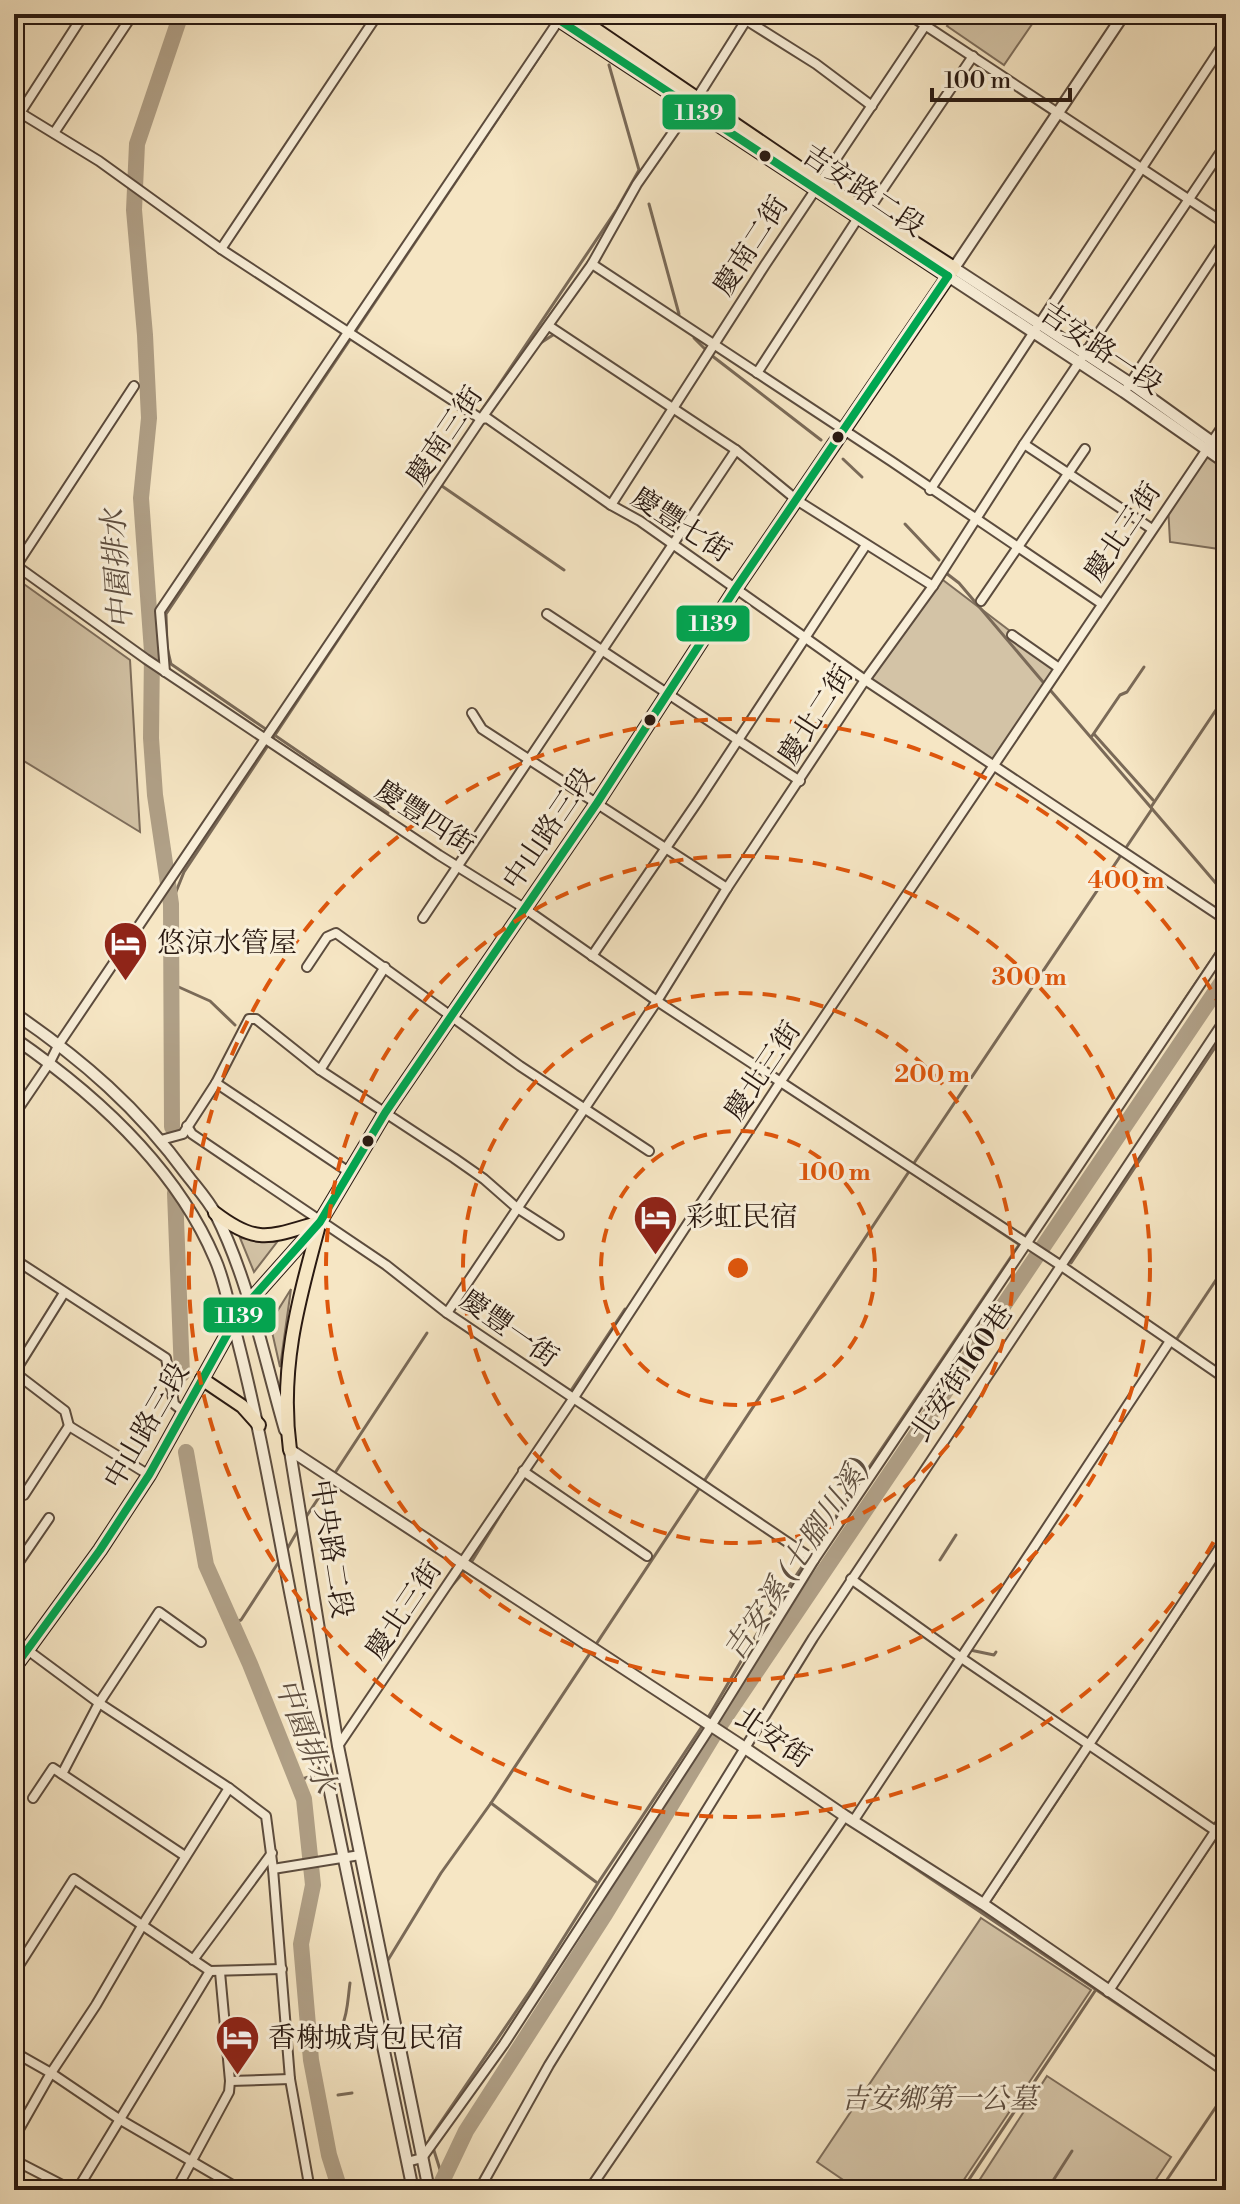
<svg xmlns="http://www.w3.org/2000/svg" width="1240" height="2204" viewBox="0 0 1240 2204" font-family="'Libre Bodoni','Noto Serif TC',serif">
<style>
.green{fill:#d3c3a6;stroke:#7e6e5c;stroke-width:2}
.lines{fill:none;stroke-linecap:round;stroke-linejoin:round}
.stream{stroke:#7a6a58;stroke-width:3}
.river{stroke:#b0a087;stroke-width:16}
.minor-casing{stroke:#5c4c3e;stroke-width:12}
.tertiary-casing{stroke:#5c4c3e;stroke-width:14}
.primary-casing{stroke:#291911;stroke-width:16}
.minor{stroke:#f9efd9;stroke-width:8}
.tertiary{stroke:#f9efd9;stroke-width:10}
.primary{stroke:#f6e6c4;stroke-width:12}
.bus-1-casing{stroke:#f9efd9;stroke-width:14}
.bus-1{stroke:#00a651;stroke-width:8}
.ring{fill:none;stroke:#de560c;stroke-width:4;stroke-dasharray:14 10}
.bus-dot{fill:#291911;stroke:#f9efd9;stroke-width:3}
.labels{text-anchor:middle;dominant-baseline:central;stroke-width:6;stroke-linejoin:round;paint-order:stroke}
.street-label{font-size:28px;fill:#291911;stroke:#f9efd9}
.poi-label{font-size:28px;fill:#291911;stroke:#f9efd9;text-anchor:start}
.park-label{font-size:28px;font-style:italic;fill:#5c4c3e;stroke:#f9efd9}
.water-label{font-size:30px;font-style:italic;fill:#5f4f40;stroke:#f9efd9}
.centre{fill:#de560c;stroke:#f9efd9;stroke-width:4}
.ring-label{font-size:24px;text-anchor:middle;font-weight:bold;fill:#de560c;stroke:#f9efd9;stroke-width:6;stroke-linejoin:round;paint-order:stroke}
.line-badge{stroke:#f9efd9;stroke-width:3}
.badge-label{font-size:22px;text-anchor:middle;font-weight:bold;fill:#fff}
</style>
<rect width="100%" height="100%" fill="#f6e6c4"/>
<filter id="stains"><feTurbulence type="fractalNoise" baseFrequency=".0025" numOctaves="4"/><feColorMatrix values="0 0 0 0 .2 0 0 0 0 .09 0 0 0 0 .02 0 0 0 .5 -.17"/></filter>
<radialGradient id="worn" r=".72"><stop offset=".6" stop-color="#630" stop-opacity="0"/><stop offset="1" stop-color="#630" stop-opacity=".3"/></radialGradient>
<g class="green">
<polygon points="955,14 1039,14 1004,65 947,26"/>
<polygon points="1206,449 1226,464 1226,550 1170,542 1168,505"/>
<polygon points="939,577 1056,666 996,764 870,680"/>
<polygon points="21,582 130,660 140,832 14,755 14,593"/>
<polygon points="240,1238 277,1242 254,1272"/>
<polygon points="291,1289 280,1367 270,1323"/>
<polygon points="981,1918 1091,1990 957,2190 858,2190 817,2162"/>
<polygon points="1047,2076 1171,2157 1149,2190 973,2190"/>
</g>
<g class="lines">
<g class="stream">
<polyline points="594,14 598,26"/>
<polyline points="649,204 679,314"/>
<polyline points="694,338 705,349"/>
<polyline points="539,344 556,333"/>
<polyline points="711,355 821,440"/>
<polyline points="470,428 617,209 639,170 609,65"/>
<polyline points="843,459 862,477"/>
<polyline points="439,484 564,570"/>
<polyline points="905,524 939,560"/>
<polyline points="946,573 959,583 1043,682"/>
<polyline points="1051,691 1226,895"/>
<polyline points="1094,734 1153,800"/>
<polyline points="1092,736 1120,695 1127,692 1144,667"/>
<polyline points="1151,807 1226,695"/>
<polyline points="388,813 171,664 167,647 166,614 546,47"/>
<polyline points="171,904 184,872 419,518"/>
<polyline points="172,984 210,1001 235,1025"/>
<polyline points="914,1163 1152,809"/>
<polyline points="927,1183 1020,1245"/>
<polyline points="1071,1263 1226,1031"/>
<polyline points="1176,1340 1226,1265"/>
<polyline points="570,1392 625,1309"/>
<polyline points="304,1520 427,1333"/>
<polyline points="286,1551 298,1530"/>
<polyline points="940,1560 956,1535"/>
<polyline points="448,1590 469,1566 509,1501"/>
<polyline points="232,1623 241,1620 280,1560"/>
<polyline points="970,1650 994,1655 996,1652"/>
<polyline points="1096,1741 1226,1547"/>
<polyline points="297,1781 314,1775 322,1765"/>
<polyline points="491,1803 596,1882"/>
<polyline points="1223,1829 1226,1825"/>
<polyline points="864,1834 1183,2048"/>
<polyline points="1176,1898 1216,1838"/>
<polyline points="989,1903 1080,1766"/>
<polyline points="388,1960 441,1873 491,1803 910,1170"/>
<path d="M311,2060L319,2044C349,2032 346,2012 350,1983"/>
<polyline points="338,2095 352,2093"/>
<polyline points="443,2179 430,2138 532,1988 598,1883 709,1716 758,1632 1226,938"/>
<polyline points="962,2190 1095,1991"/>
<polyline points="1047,2190 1072,2151"/>
<polyline points="1160,2190 1226,2092"/>
</g>
<g class="river">
<polyline points="172,1127 171,904 155,795 151,738 152,652 141,498 149,418 145,335 134,210 137,144 181,14"/>
<polyline points="175,1193 182,1374"/>
<polyline points="186,1452 206,1565 250,1664 304,1799 313,1885 301,1944 311,2060 329,2155 340,2190"/>
<polyline points="438,2190 466,2131 604,1916 716,1731 1226,976"/>
</g>
<defs>
<g id="minor">
<polyline points="908,14 1226,224"/>
<polyline points="746,20 816,64 872,106"/>
<polyline points="14,109 99,161 221,249 481,419 487,418 611,505 640,521 865,680 1226,920"/>
<polyline points="20,113 84,14"/>
<polyline points="54,133 133,14"/>
<polyline points="221,249 378,14"/>
<polyline points="592,264 891,461 1102,604"/>
<polyline points="549,326 736,450 798,501 933,586"/>
<polyline points="757,373 858,218 868,211 973,56"/>
<polyline points="1127,388 1226,238"/>
<polyline points="1024,444 1152,529"/>
<polyline points="930,490 1226,40"/>
<polyline points="611,505 765,265 933,14"/>
<polyline points="14,564 146,659 439,855 524,908 657,1001 1060,1265 1226,1379"/>
<polyline points="14,569 134,386"/>
<polyline points="981,601 1085,449"/>
<polyline points="547,614 800,781"/>
<polyline points="1012,635 1059,668"/>
<polyline points="165,672 160,611 563,14"/>
<polyline points="472,713 482,729 727,888"/>
<polyline points="423,918 736,450"/>
<polyline points="592,956 698,801 866,545"/>
<polyline points="307,967 327,937 336,933 520,1066 649,1151"/>
<polyline points="320,1070 385,967"/>
<polyline points="216,1083 349,1172"/>
<polyline points="14,1115 50,1062 59,1044 481,419 592,264 637,184 697,98 750,14"/>
<polyline points="187,1126 192,1134 386,1265 447,1313 814,1560"/>
<polyline points="161,1140 183,1134 216,1083 249,1019 256,1019 320,1070 454,1158 484,1179 517,1208 559,1235"/>
<polyline points="14,1259 166,1358 174,1404 184,1412"/>
<polyline points="447,1313 657,1001 727,888 865,680 933,586 1024,444 1226,144"/>
<polyline points="14,1372 65,1411 69,1426"/>
<polyline points="14,1373 64,1293"/>
<polyline points="69,1426 149,1475"/>
<polyline points="523,1471 647,1556"/>
<polyline points="24,1495 69,1426"/>
<polyline points="14,1569 49,1518"/>
<polyline points="851,1579 960,1657 1226,1838"/>
<polyline points="14,1640 99,1703 229,1788 266,1816 273,1869 290,2079 310,2190"/>
<polyline points="338,1746 573,1399 781,1081 1226,421"/>
<polyline points="62,1774 99,1703 159,1612 201,1642"/>
<polyline points="33,1798 53,1768 185,1856"/>
<polyline points="854,1820 1170,1341"/>
<polyline points="273,1869 360,1855"/>
<polyline points="983,1904 1226,1538"/>
<polyline points="193,1960 272,1853"/>
<polyline points="14,1973 74,1879 210,1971 282,1969"/>
<polyline points="1108,1992 1226,1815"/>
<polyline points="14,2052 51,2073 119,2119 241,2190"/>
<polyline points="230,2081 290,2079"/>
<polyline points="14,2138 51,2073 96,2005 142,1926 229,1788"/>
<polyline points="14,2160 72,2190"/>
<polyline points="407,2162 422,2158 504,2044 711,1726 814,1560 1226,946"/>
<polyline points="77,2190 210,1971"/>
<polyline points="176,2190 229,2092 230,2081 220,1972"/>
<polyline points="479,2190 549,2065 813,1638 1226,1018"/>
<polyline points="589,2190 845,1816"/>
</g>
<g id="tertiary">
<polyline points="1124,14 954,268 1130,383 1226,452"/>
<polyline points="948,276 1124,392 1226,463"/>
<path d="M14,1013C83,1060 138,1108 187,1175C197,1188 209,1201 216,1215C248,1278 265,1361 285,1430"/>
<path d="M14,1038C94,1093 176,1167 215,1259C226,1284 230,1312 237,1338C259,1423 274,1510 291,1597C330,1795 371,1993 413,2190"/>
<polyline points="289,1445 338,1746 429,2190"/>
<polyline points="290,1450 739,1744 845,1816 983,1904 1226,2071"/>
</g>
<g id="primary">
<polyline points="550,14 948,276"/>
<path d="M215,1213C257,1245 269,1237 317,1223"/>
<polyline points="202,1379 242,1406 259,1425"/>
<path d="M290,1450C279,1369 298,1302 319,1225"/>
<polyline points="14,1668 100,1550 149,1475 233,1324 248,1303 320,1222 385,1113 597,803 736,588 954,268 820,182 573,14"/>
</g>
</defs>
<use href="#minor" class="minor-casing"/>
<use href="#tertiary" class="tertiary-casing"/>
<use href="#primary" class="primary-casing"/>
<use href="#minor" class="minor"/>
<use href="#tertiary" class="tertiary"/>
<use href="#primary" class="primary"/>
<defs>
<g id="bus-1">
<polyline points="550,14 948,276"/>
<polyline points="14,1668 100,1550 149,1475 233,1324 248,1303 320,1222 385,1113 597,803 736,588 948,276"/>
</g>
</defs>
<use href="#bus-1" class="bus-1-casing"/>
<use href="#bus-1" class="bus-1"/>
</g>
<g class="ring">
<circle cx="738" cy="1268" r="137"/>
<circle cx="738" cy="1268" r="275"/>
<circle cx="738" cy="1268" r="412"/>
<path d="M1225 1521A549 549 0 1 1 1225 1015"/>
</g>
<defs>
<symbol id="hotel-pin" viewBox="-11 -11 22 30"><path d="M0 17L-7.5 6A9.5 9.5 0 1 1 7.5 6Z" fill="#8f2418" stroke="#f9efd9"/><path d="M-6-4.5h1.5V1H6V5H4.5V3h-9V5H-6ZM-4 0a1.8 1.8 0 1 1 3.6 0ZM.5 0V-2.5h3Q6-2.5 6 0Z" fill="#fff"/></symbol>
</defs>
<g fill-rule="evenodd">
<use href="#hotel-pin" x="100" y="918" width="51" height="69"/>
<use href="#hotel-pin" x="630" y="1192" width="51" height="69"/>
<use href="#hotel-pin" x="212" y="2012" width="51" height="69"/>
</g>
<g class="bus-dot">
<circle cx="765" cy="156" r="7"/>
<circle cx="838" cy="437" r="7"/>
<circle cx="650" cy="720" r="7"/>
<circle cx="368" cy="1141" r="7"/>
</g>
<g class="labels">
<g class="street-label">
<text transform="translate(863 191) rotate(34)">吉安路二段</text>
<text transform="translate(751 246) rotate(-57)">慶南二街</text>
<text transform="translate(1101 349) rotate(34)">吉安路一段</text>
<text transform="translate(445 436) rotate(-56)">慶南三街</text>
<text transform="translate(681 525) rotate(33)">慶豐七街</text>
<text transform="translate(1123 532) rotate(-56)">慶北三街</text>
<text transform="translate(816 715) rotate(-57)">慶北二街</text>
<text transform="translate(425 818) rotate(33)">慶豐四街</text>
<text transform="translate(549 829) rotate(-56)">中山路三段</text>
<text transform="translate(763 1071) rotate(-56)">慶北三街</text>
<text transform="translate(509 1329) rotate(35)">慶豐一街</text>
<text transform="translate(962 1373) rotate(-56)">北安街160巷</text>
<text transform="translate(147 1426) rotate(-60)">中山路三段</text>
<text transform="translate(331 1549) rotate(81)">中央路二段</text>
<text transform="translate(404 1610) rotate(-56)">慶北三街</text>
<text transform="translate(773 1738) rotate(34)">北安街</text>
</g>
<g class="poi-label">
<text x="157" y="943">悠涼水管屋</text>
<text x="686" y="1217">彩虹民宿</text>
<text x="268" y="2038">香榭城背包民宿</text>
</g>
<g class="park-label">
<text x="939" y="2099">吉安鄉第一公墓</text>
</g>
<g class="water-label">
<text transform="translate(118 569) rotate(-94)">中園排水</text>
<text transform="translate(797 1560) rotate(-56)">吉安溪 (七腳川溪)</text>
<text transform="translate(305 1736) rotate(69)">中園排水</text>
</g>
</g>
<circle cx="738" cy="1268" r="12" class="centre"/>
<g class="ring-label">
<text x="1126" y="888">400 m</text>
<text x="1029" y="985">300 m</text>
<text x="932" y="1082">200 m</text>
<text x="835" y="1180">100 m</text>
</g>
<g class="line-badge">
<rect x="661" y="93" width="76" height="38" rx="8" fill="#00a651"/>
<rect x="675" y="604" width="76" height="39" rx="8" fill="#00a651"/>
<rect x="202" y="1296" width="75" height="38" rx="8" fill="#00a651"/>
</g>
<g class="badge-label">
<text x="699" y="120">1139</text>
<text x="713" y="631">1139</text>
<text x="239" y="1323">1139</text>
</g>
<rect width="1240" height="2204" fill="none" stroke="#f6e6c4" stroke-width="48"/>
<rect x="16" y="16" width="1208" height="2172" fill="none" stroke="#291911" stroke-width="4"/>
<rect x="24" y="24" width="1192" height="2156" fill="none" stroke="#291911" stroke-width="2"/>
<path d="M932 88v12h138v-12" fill="none" stroke="#291911" stroke-width="4"/>
<text x="944" y="88" font-size="24" fill="#291911" stroke="#f9efd9" stroke-width="6" paint-order="stroke">100 m</text>
<rect width="100%" height="100%" filter="url(#stains)"/>
<rect width="100%" height="100%" fill="url(#worn)"/>
</svg>
